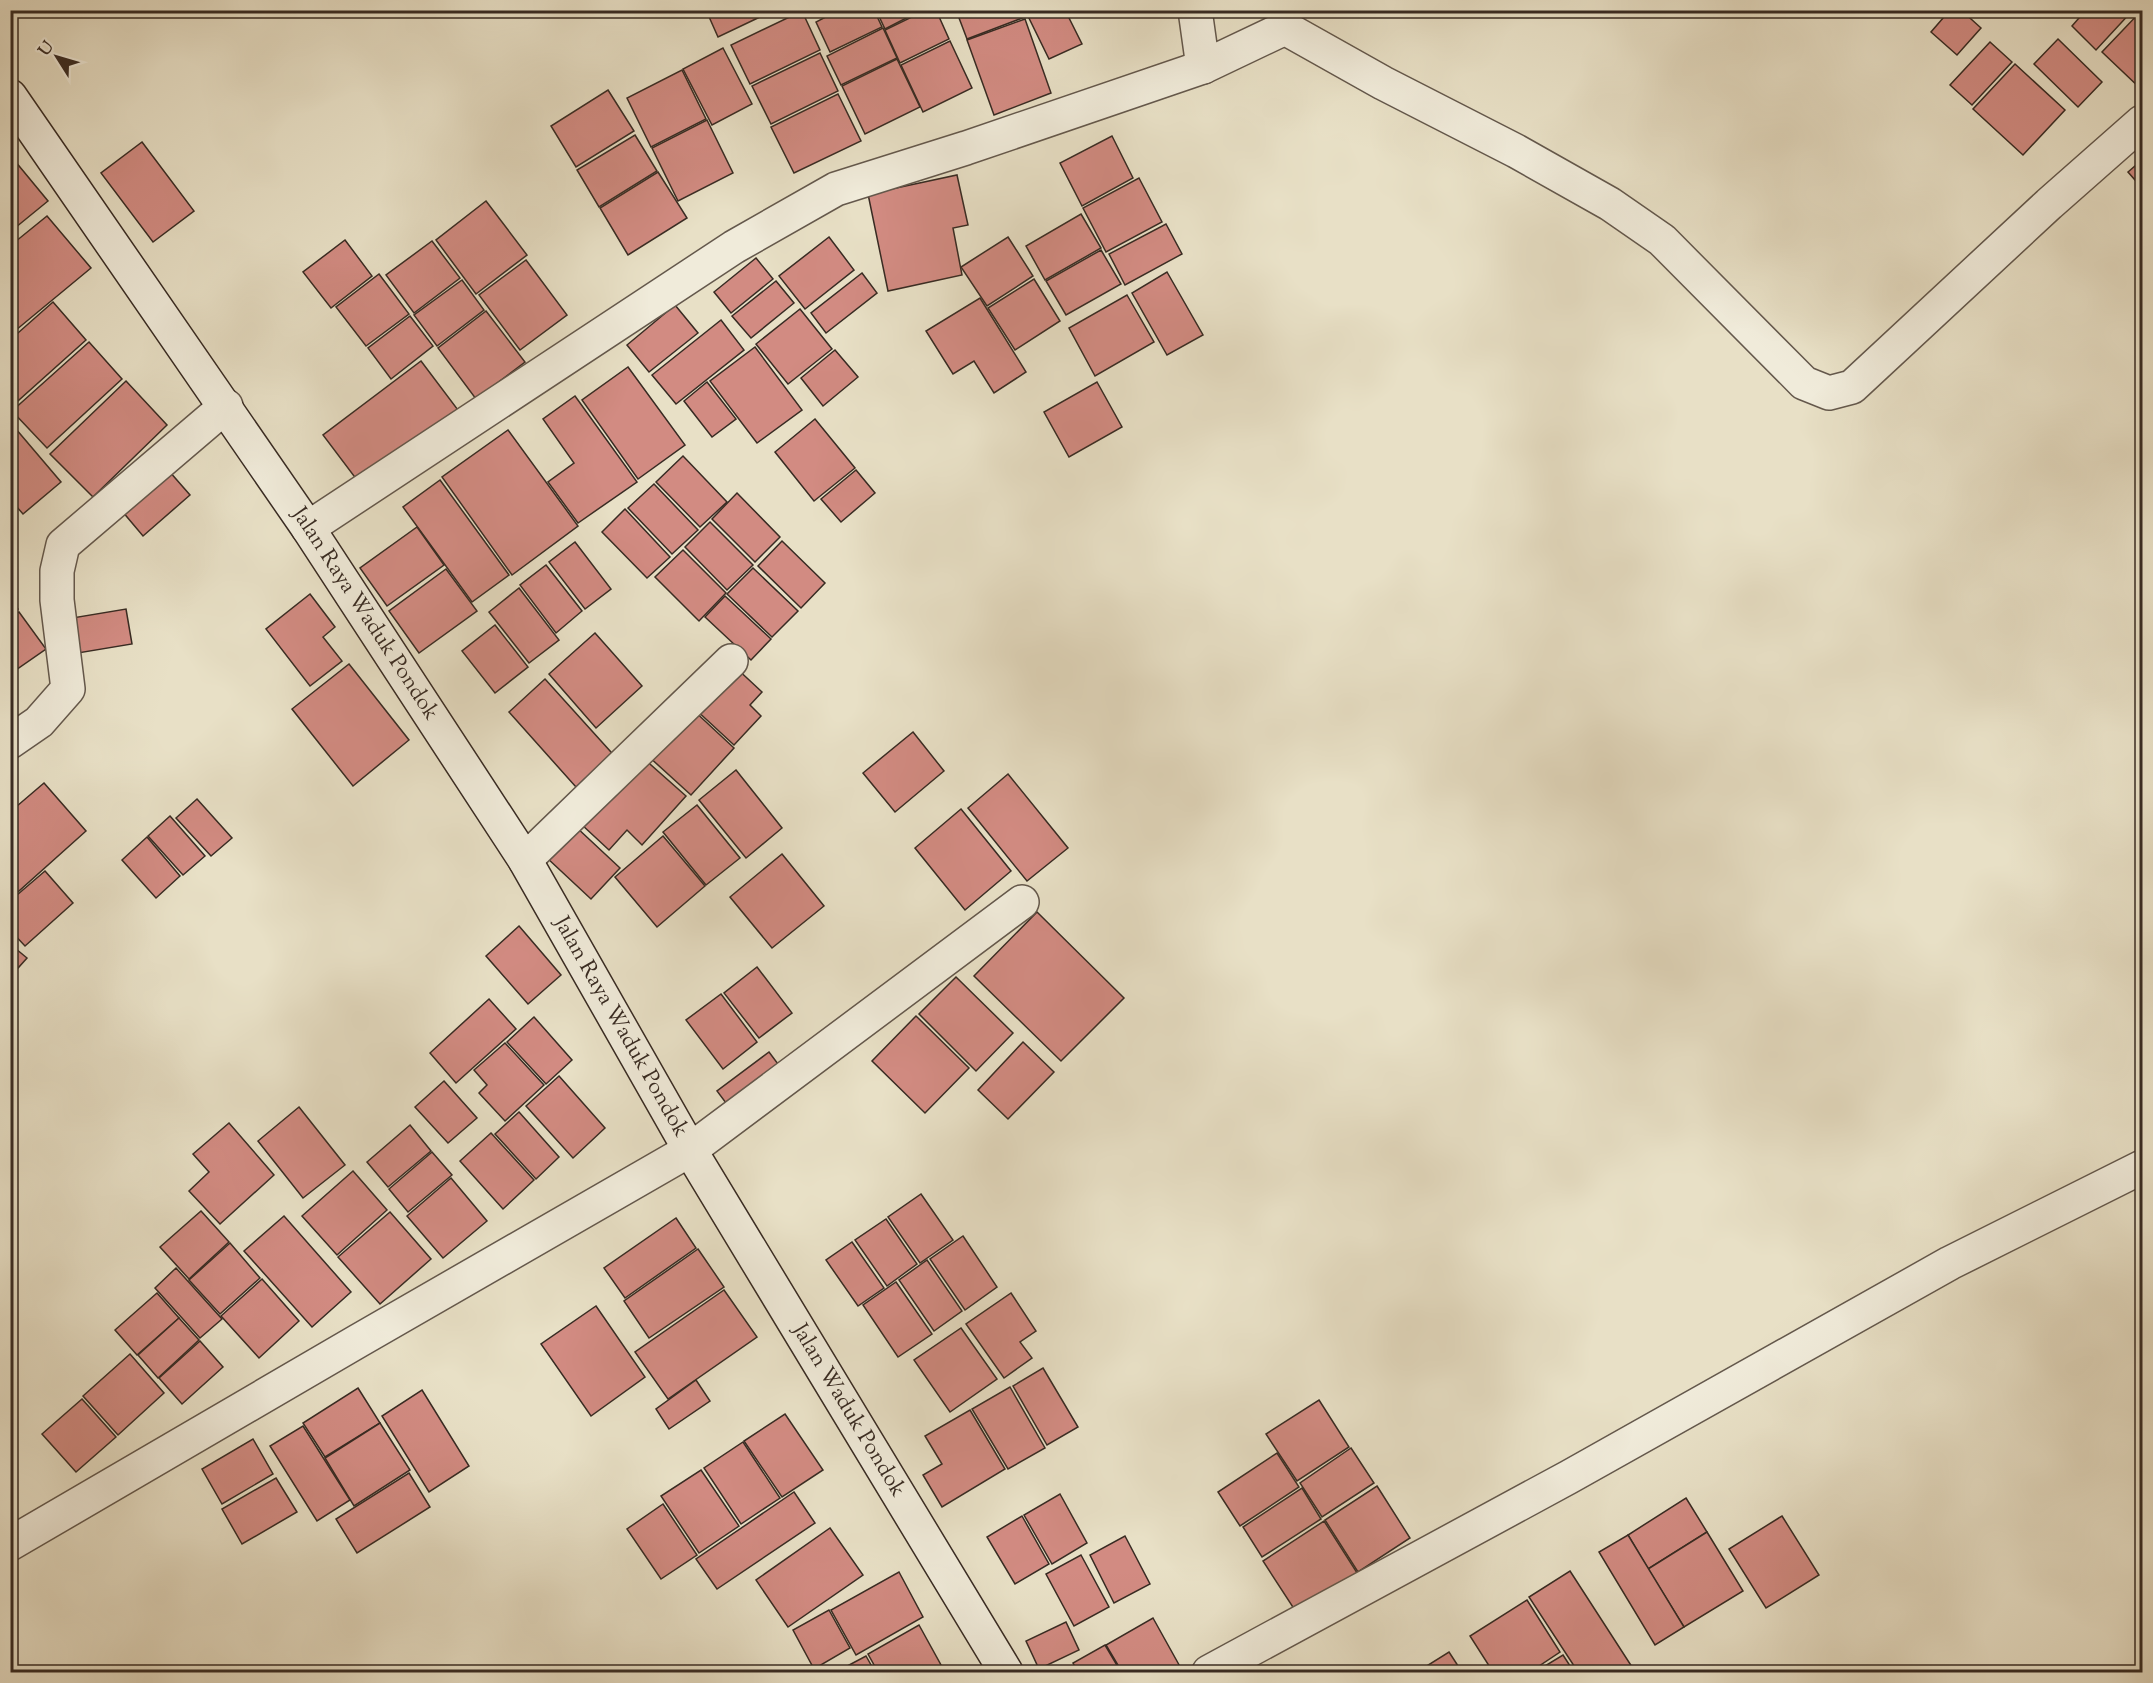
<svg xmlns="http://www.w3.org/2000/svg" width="2153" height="1683" viewBox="0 0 2153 1683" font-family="'Sorts Mill Goudy',serif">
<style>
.building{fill:#d28b82;stroke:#382b23;stroke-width:1.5}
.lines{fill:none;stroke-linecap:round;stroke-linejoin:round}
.street-casing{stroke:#64584c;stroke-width:36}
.secondary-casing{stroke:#382b23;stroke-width:36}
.street{stroke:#f0ebda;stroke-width:33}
.secondary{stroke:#f0ebda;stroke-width:33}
.labels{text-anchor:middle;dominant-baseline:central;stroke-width:4.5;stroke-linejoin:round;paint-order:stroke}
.street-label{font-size:22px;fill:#382b23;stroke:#f0ebda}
</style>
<rect width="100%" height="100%" fill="#e8e0c6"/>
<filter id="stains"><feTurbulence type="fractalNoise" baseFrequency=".00333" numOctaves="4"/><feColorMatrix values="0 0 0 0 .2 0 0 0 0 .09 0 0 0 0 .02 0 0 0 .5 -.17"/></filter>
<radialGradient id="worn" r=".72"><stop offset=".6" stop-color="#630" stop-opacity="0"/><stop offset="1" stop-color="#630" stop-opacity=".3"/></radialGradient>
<g class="building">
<polygon points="706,10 760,10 762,16 718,37"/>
<polygon points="781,10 796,10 784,16"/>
<polygon points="839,10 874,10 882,27 830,52 816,22"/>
<polygon points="876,10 922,10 885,29"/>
<polygon points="926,10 936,10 949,39 900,63 885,30"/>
<polygon points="956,10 1022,10 1025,17 967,39"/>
<polygon points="1025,10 1065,10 1082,44 1049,59"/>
<polygon points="1950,10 1961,10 1981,28 1957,55 1931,32"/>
<polygon points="2086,10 2133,10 2096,50 2072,26"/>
<polygon points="2142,10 2142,90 2102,52"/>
<polygon points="802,11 820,50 750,84 731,45"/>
<polygon points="1025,19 1051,93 994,115 967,40"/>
<polygon points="883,28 897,58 841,85 827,56"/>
<polygon points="2058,39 2102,82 2078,107 2034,64"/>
<polygon points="950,41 972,88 923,112 901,65"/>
<polygon points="1990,42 2012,62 1972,105 1950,85"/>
<polygon points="723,48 752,104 712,125 683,69"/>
<polygon points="820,53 838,91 771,124 752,86"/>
<polygon points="897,59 920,107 865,134 842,86"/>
<polygon points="2015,64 2065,110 2023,155 1973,109"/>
<polygon points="682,70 706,119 651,147 627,98"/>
<polygon points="608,90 634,131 576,167 551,126"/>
<polygon points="838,94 861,141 794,173 771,127"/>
<polygon points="707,120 733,173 678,201 652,148"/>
<polygon points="635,135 657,171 599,207 577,170"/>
<polygon points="1112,136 1133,178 1082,206 1060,163"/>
<polygon points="142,142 194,211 153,242 101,173"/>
<polygon points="10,155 48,201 10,232"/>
<polygon points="2142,160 2142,188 2128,172"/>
<polygon points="658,172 687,218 628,255 600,208"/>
<polygon points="957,175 968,225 953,228 962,275 888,291 868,194"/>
<polygon points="1139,178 1162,222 1106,252 1083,208"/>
<polygon points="486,201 527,255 476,294 436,240"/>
<polygon points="1081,214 1101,248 1045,280 1026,246"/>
<polygon points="47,216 91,268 10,335 10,246"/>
<polygon points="1166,224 1182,254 1125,285 1109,254"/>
<polygon points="829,237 854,270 805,309 779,276"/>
<polygon points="1008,237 1033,276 987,306 961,267"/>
<polygon points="345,240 372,276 331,308 303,272"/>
<polygon points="432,241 460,278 414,313 386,275"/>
<polygon points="1101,250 1121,284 1066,315 1046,281"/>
<polygon points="756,258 773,279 731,313 714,292"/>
<polygon points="526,260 567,315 520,350 479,295"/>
<polygon points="1167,272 1203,335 1167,355 1132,293"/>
<polygon points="862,273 877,293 826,333 811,313"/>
<polygon points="379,274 409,314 366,346 336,307"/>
<polygon points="1034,279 1060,321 1015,350 988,308"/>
<polygon points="462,280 484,310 437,346 414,315"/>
<polygon points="776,281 794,303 751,338 732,316"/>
<polygon points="1127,295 1154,342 1095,376 1069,328"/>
<polygon points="980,298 1026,372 994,393 974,361 953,374 926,331"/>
<polygon points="53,302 86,340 10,408 10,340"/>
<polygon points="675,305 698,333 649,372 627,345"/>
<polygon points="800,309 832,349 788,384 756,344"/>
<polygon points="486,311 525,362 476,399 438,348"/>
<polygon points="410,316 433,346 391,379 368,348"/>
<polygon points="721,320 744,350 676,404 652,375"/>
<polygon points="89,342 122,379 47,448 12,411"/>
<polygon points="755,347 802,410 757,443 710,381"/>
<polygon points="835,350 858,377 823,406 801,378"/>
<polygon points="421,361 458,410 360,484 323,435"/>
<polygon points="628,367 685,445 638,479 582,400"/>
<polygon points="126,381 167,425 93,497 50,454"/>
<polygon points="707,382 736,419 712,437 684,401"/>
<polygon points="1097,382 1122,427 1069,457 1044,412"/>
<polygon points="575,396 637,482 578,523 548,482 574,463 543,419"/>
<polygon points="815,419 855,468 814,501 775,452"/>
<polygon points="10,422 61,482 23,514 10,499"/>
<polygon points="508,430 578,526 512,575 442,477"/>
<polygon points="683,456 727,502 700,527 656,482"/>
<polygon points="856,470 875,493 841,522 821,499"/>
<polygon points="169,471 190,495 143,536 122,511"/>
<polygon points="440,480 509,575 472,602 403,507"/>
<polygon points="654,484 698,530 672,554 628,508"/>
<polygon points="737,493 780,537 755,562 712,519"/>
<polygon points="625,509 670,557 647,578 602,532"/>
<polygon points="710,522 753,565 727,590 685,547"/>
<polygon points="417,527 444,565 387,606 360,568"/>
<polygon points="782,541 825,583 801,608 758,566"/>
<polygon points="575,542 611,589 585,609 549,562"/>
<polygon points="683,550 726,593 699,621 655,577"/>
<polygon points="546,565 582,611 556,633 520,585"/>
<polygon points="753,568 798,611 772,637 727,594"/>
<polygon points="446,569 477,611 419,653 389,611"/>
<polygon points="519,588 559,640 529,663 489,612"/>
<polygon points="310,594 335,627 323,637 342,661 310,686 266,629"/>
<polygon points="725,596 771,639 751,660 705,617"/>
<polygon points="10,599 18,609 10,614"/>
<polygon points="126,609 132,644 78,653 72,618"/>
<polygon points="19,612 46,649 10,674 10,618"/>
<polygon points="495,625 528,667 495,693 462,651"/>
<polygon points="595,633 642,686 596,728 549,674"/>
<polygon points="349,664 409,740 353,786 292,709"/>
<polygon points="733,665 762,692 750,705 761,716 734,745 694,708"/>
<polygon points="545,679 620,762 584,796 509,712"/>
<polygon points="691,708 734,748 691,795 647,755"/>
<polygon points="913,732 944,771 895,812 863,773"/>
<polygon points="642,757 686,796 642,845 627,830 609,850 581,824"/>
<polygon points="736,770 782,828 746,858 699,800"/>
<polygon points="1008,774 1068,848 1027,881 968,808"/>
<polygon points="44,783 86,831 10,899 10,812"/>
<polygon points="197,799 232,838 211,856 176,818"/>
<polygon points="697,805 740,858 706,885 663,832"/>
<polygon points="961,809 1011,871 965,910 915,848"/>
<polygon points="170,816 205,856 183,875 148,836"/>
<polygon points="575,826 620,868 591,899 546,857"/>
<polygon points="663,836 705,886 657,927 615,877"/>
<polygon points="147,837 180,876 156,898 122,860"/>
<polygon points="782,854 824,906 772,948 730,897"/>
<polygon points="45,871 73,903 25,946 10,930 10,901"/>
<polygon points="1037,912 1124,998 1061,1061 974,976"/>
<polygon points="519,926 561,975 528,1004 486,956"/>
<polygon points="10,944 27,958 10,977"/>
<polygon points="757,967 792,1013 759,1038 724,993"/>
<polygon points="956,977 1013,1033 976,1071 919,1014"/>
<polygon points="721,994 757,1042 723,1069 686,1020"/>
<polygon points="489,999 516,1029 456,1083 430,1053"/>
<polygon points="916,1016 969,1068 925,1113 872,1061"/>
<polygon points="534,1017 572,1060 546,1084 507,1042"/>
<polygon points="1023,1042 1054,1072 1008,1119 978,1090"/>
<polygon points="505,1043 544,1085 505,1121 479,1093 487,1085 474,1070"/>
<polygon points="769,1052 787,1076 735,1115 717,1091"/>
<polygon points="559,1076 605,1128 573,1158 526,1106"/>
<polygon points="444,1081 477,1118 448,1143 415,1107"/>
<polygon points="299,1107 345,1165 303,1198 258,1141"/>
<polygon points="519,1112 559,1157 536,1179 495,1134"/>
<polygon points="229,1123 274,1175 220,1224 189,1191 209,1172 193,1154"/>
<polygon points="410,1125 431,1151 388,1187 367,1162"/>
<polygon points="491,1133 534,1180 503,1209 460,1161"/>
<polygon points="432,1152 452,1175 408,1212 389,1189"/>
<polygon points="353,1171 387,1210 337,1255 302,1216"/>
<polygon points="451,1178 487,1221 443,1258 407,1216"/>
<polygon points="921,1194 953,1240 920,1263 888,1217"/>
<polygon points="201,1211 229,1242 189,1279 160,1247"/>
<polygon points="390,1212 431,1259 380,1304 338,1257"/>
<polygon points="284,1216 351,1292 312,1327 244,1251"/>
<polygon points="676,1218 696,1248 625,1298 604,1268"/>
<polygon points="886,1219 917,1264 887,1286 855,1240"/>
<polygon points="963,1236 997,1287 965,1310 930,1259"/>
<polygon points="852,1242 884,1288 858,1306 826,1260"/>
<polygon points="230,1243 260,1278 220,1314 189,1280"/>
<polygon points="698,1249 724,1287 649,1338 624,1301"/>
<polygon points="927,1260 962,1311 934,1331 899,1280"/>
<polygon points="176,1268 222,1319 200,1338 155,1288"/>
<polygon points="262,1279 299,1321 259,1358 221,1316"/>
<polygon points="896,1282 932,1334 898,1357 863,1305"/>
<polygon points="724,1290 757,1337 668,1399 635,1352"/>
<polygon points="157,1293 179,1318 137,1355 115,1330"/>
<polygon points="1011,1293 1036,1331 1020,1342 1032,1358 1004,1378 966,1324"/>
<polygon points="596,1306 645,1377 591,1416 541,1344"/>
<polygon points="179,1318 199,1340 158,1378 138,1355"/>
<polygon points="961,1328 997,1379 950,1412 914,1360"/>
<polygon points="200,1341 223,1367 182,1404 159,1378"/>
<polygon points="130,1354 164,1393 118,1435 83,1396"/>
<polygon points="1043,1368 1078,1427 1047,1445 1013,1386"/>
<polygon points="696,1380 710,1401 669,1429 656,1409"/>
<polygon points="1010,1387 1045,1448 1008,1469 972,1409"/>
<polygon points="358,1388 380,1423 325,1457 303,1423"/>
<polygon points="422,1390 469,1466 429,1492 382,1416"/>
<polygon points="82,1399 116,1437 76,1472 42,1434"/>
<polygon points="1319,1400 1349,1447 1297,1481 1266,1434"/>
<polygon points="970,1410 1005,1469 942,1507 923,1475 942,1464 925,1436"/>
<polygon points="785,1414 823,1470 782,1497 744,1441"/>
<polygon points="380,1423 410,1470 354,1506 325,1458"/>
<polygon points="303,1426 350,1500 317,1521 270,1446"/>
<polygon points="253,1439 273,1474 222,1504 202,1469"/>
<polygon points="743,1442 780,1498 741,1524 704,1468"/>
<polygon points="1351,1448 1374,1483 1322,1517 1300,1483"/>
<polygon points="1277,1453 1299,1487 1240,1526 1218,1492"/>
<polygon points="701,1470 739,1526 699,1553 661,1496"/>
<polygon points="409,1473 430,1507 357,1553 336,1519"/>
<polygon points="276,1478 297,1512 242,1544 222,1509"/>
<polygon points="1377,1486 1410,1538 1358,1572 1325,1520"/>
<polygon points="1302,1488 1321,1519 1262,1557 1243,1527"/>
<polygon points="794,1492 815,1523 717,1589 696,1559"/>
<polygon points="1060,1494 1087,1543 1052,1564 1024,1515"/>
<polygon points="1686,1498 1707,1532 1648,1569 1628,1535"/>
<polygon points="663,1504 697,1555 661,1579 627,1529"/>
<polygon points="1022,1516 1049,1564 1015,1584 987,1537"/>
<polygon points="1782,1516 1819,1575 1766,1608 1729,1549"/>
<polygon points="1324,1521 1361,1579 1300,1618 1263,1561"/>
<polygon points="830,1528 863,1575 788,1627 756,1580"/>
<polygon points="1707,1532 1743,1591 1684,1627 1648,1569"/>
<polygon points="1628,1535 1684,1627 1655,1645 1599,1552"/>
<polygon points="1125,1536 1150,1584 1114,1603 1090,1555"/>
<polygon points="1081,1555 1109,1607 1074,1626 1046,1574"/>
<polygon points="1570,1571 1634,1670 1630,1672 1578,1672 1529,1597"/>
<polygon points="899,1572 923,1617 856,1655 831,1610"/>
<polygon points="1527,1600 1560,1652 1530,1672 1493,1672 1470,1636"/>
<polygon points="829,1610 850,1648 814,1669 793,1630"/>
<polygon points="1153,1618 1183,1672 1122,1672 1106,1645"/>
<polygon points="1066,1622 1079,1650 1039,1669 1026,1641"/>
<polygon points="919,1625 941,1665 927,1672 878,1672 868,1654"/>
<polygon points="1105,1645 1121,1672 1078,1672 1073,1663"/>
<polygon points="1449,1652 1462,1672 1417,1672"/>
<polygon points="1563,1655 1574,1672 1535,1672"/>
<polygon points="866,1656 875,1672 836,1672"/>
</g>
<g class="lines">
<defs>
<g id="street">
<polyline points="1195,10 1203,67 1285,28 1383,83 1516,151 1610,204 1662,240 1804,383 1829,393 1852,387 2049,204 2142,122"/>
<polyline points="308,528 734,247 836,189 966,148 1203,67"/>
<polyline points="10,742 39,722 68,689 57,600 57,571 63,545 226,406"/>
<polyline points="525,860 731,661"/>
<polyline points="10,1544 358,1341 690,1150 1022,902"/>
<polyline points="1209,1672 1569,1477 1950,1263 2142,1167"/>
</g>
<g id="secondary">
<path id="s1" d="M10,96L308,528L525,860L690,1150L1006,1672"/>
</g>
</defs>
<use href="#street" class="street-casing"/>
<use href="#secondary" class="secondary-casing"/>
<use href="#street" class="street"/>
<use href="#secondary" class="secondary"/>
</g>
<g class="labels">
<g class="street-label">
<text stroke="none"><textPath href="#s1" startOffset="628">Jalan Raya Waduk Pondok</textPath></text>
<text stroke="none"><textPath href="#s1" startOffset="1114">Jalan Raya Waduk Pondok</textPath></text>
<text stroke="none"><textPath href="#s1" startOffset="1560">Jalan Waduk Pondok</textPath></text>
</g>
</g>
<rect width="2153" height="1683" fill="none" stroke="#e8e0c6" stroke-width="36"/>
<rect x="12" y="12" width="2129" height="1659" fill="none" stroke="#382b23" stroke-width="3"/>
<rect x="18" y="18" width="2117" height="1647" fill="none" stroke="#382b23" stroke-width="1.5"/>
<g transform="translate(57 57) rotate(307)" stroke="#f0ebda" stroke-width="4.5" paint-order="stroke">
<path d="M0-4.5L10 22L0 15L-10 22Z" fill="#382b23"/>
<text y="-9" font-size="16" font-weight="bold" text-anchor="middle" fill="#382b23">U</text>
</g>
<rect width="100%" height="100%" filter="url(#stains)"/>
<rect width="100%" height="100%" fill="url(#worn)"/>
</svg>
